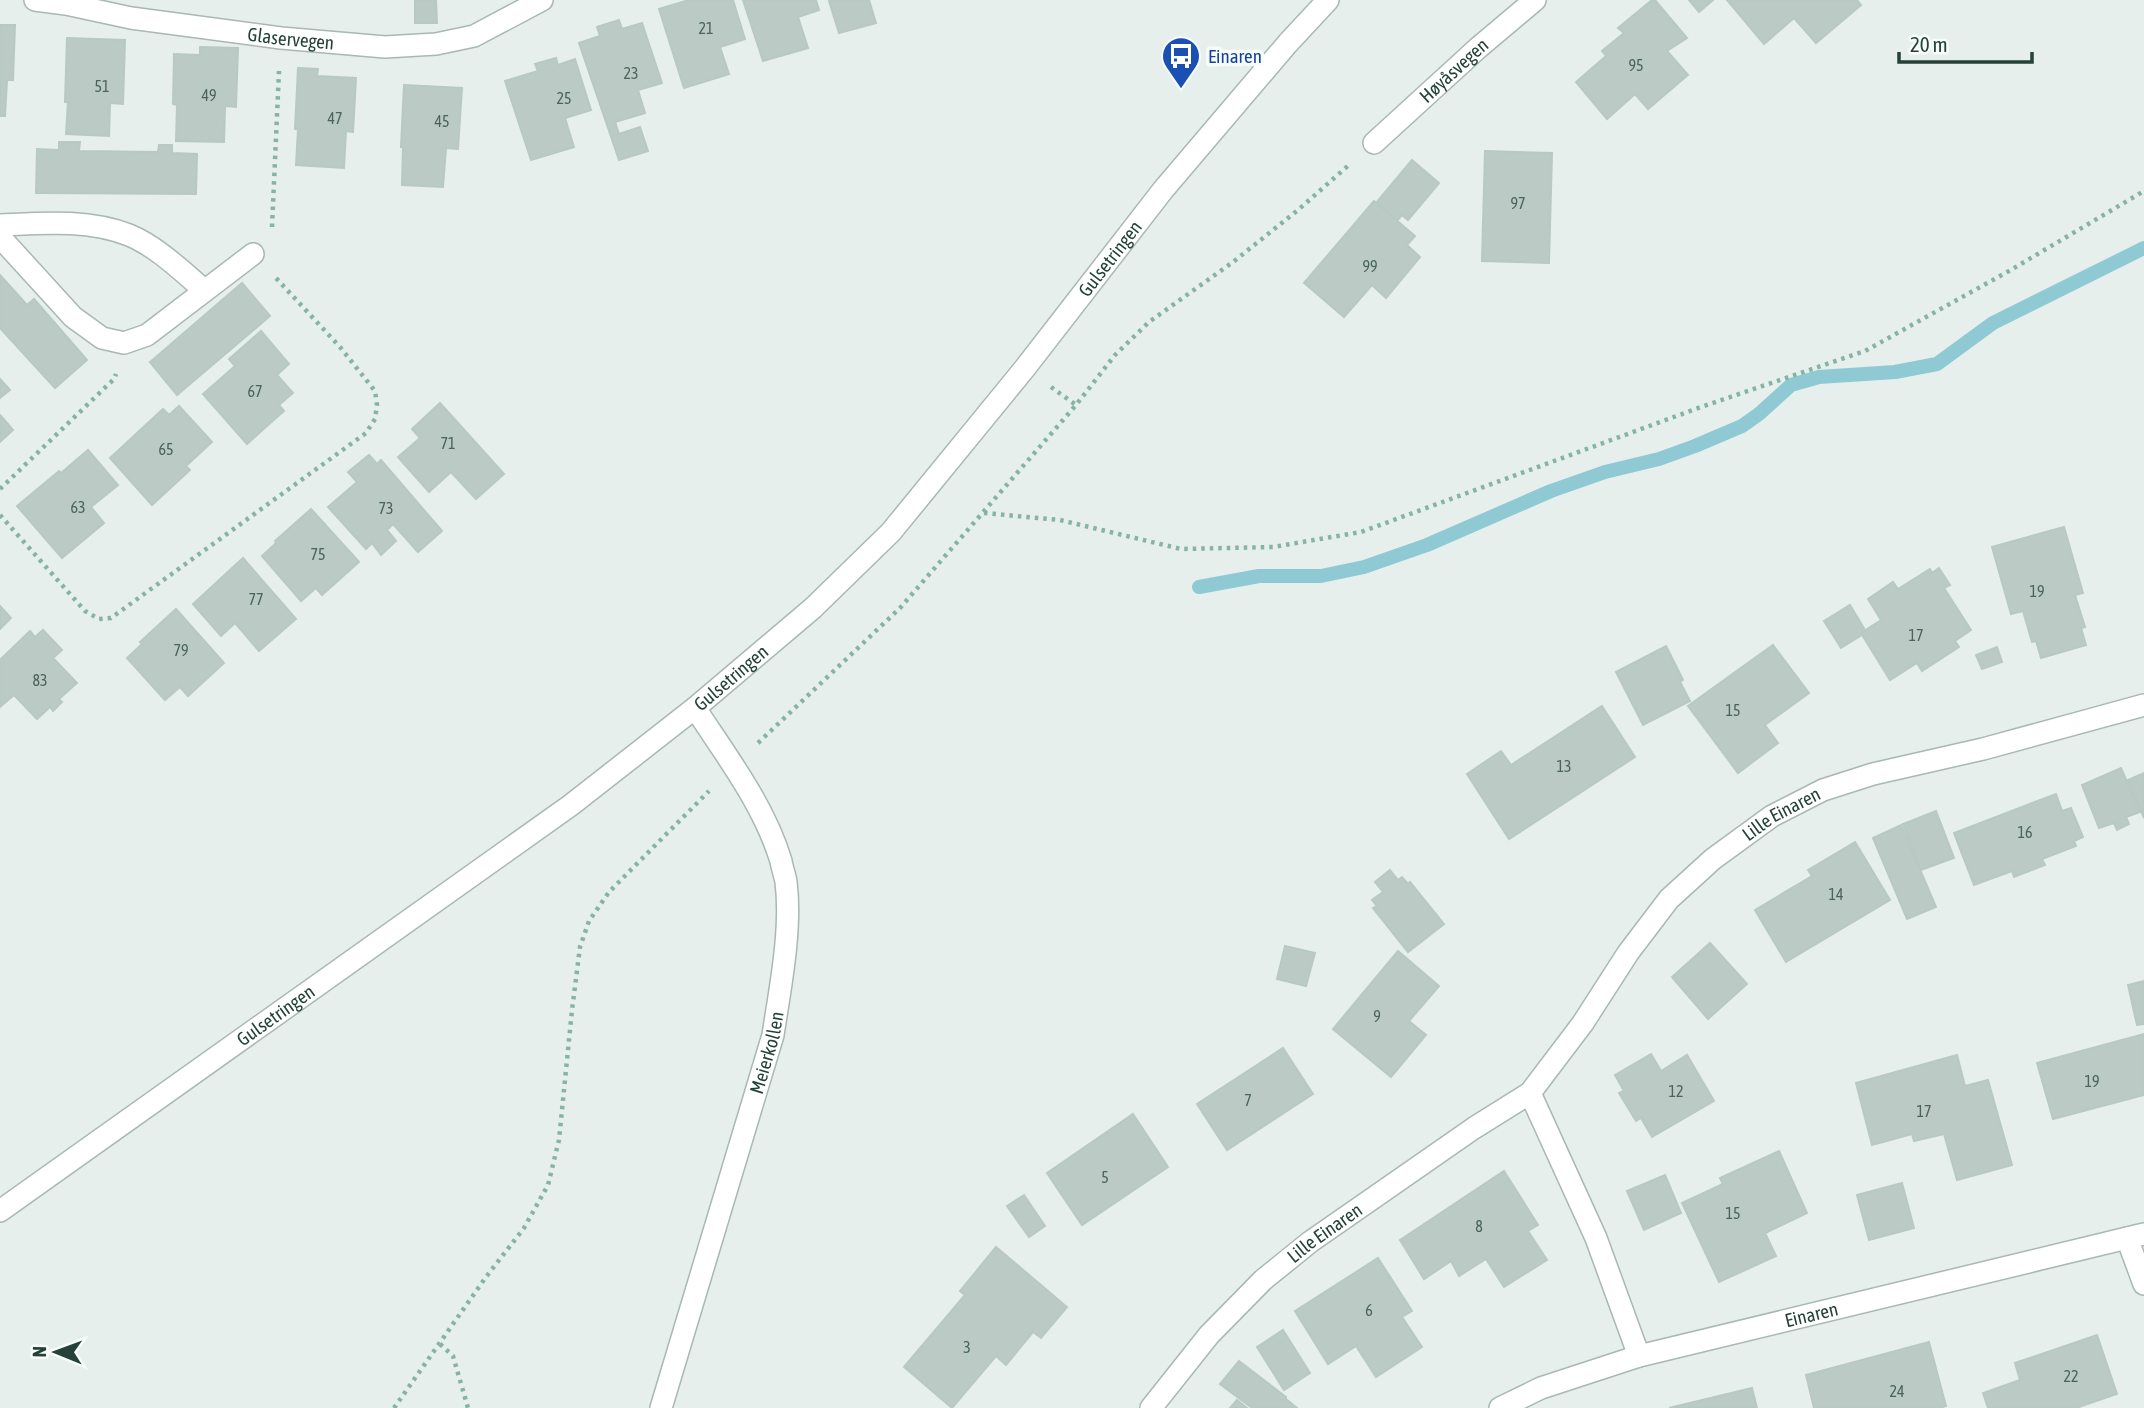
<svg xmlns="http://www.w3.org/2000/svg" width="2144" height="1408" viewBox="0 0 2144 1408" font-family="'Asap Condensed',sans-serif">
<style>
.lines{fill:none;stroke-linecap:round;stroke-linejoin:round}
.stream{stroke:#8ec9d4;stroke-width:14}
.building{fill:#bbcac4;stroke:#b8c9c2;stroke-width:2}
.service-casing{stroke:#a8b8b2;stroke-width:24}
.minor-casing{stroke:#a8b8b2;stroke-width:24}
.tertiary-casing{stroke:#a8b8b2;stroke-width:24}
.path{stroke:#86b3a5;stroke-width:4.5;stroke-dasharray:3.5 5;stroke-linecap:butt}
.service{stroke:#fff;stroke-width:21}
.minor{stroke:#fff;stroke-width:21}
.tertiary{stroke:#fff;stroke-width:21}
.labels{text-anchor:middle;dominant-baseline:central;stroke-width:7;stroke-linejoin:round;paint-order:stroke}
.number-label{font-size:16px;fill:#4a645c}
.street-label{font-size:19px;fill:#24423a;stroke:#f7fbf9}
.transit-label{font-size:19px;fill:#164399;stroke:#f7fbf9;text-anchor:start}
</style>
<rect width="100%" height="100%" fill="#e6efeb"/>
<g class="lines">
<polyline class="stream" points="1199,587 1259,576 1321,576 1364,567 1427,545 1551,491 1605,472 1659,459 1695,446 1742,426 1759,414 1791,385 1819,377 1895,372 1937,364 1993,323 2144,248"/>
</g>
<g class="building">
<polygon points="415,0 436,0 437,23 415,23"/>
<polygon points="689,0 733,0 745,39 720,47 729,74 684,88 659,9"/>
<polygon points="743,0 816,0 819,10 798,17 808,48 763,61"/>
<polygon points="831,0 869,0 876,23 839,33 829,1"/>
<polygon points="1652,0 1655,0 1687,38 1667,51 1688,75 1648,109 1635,94 1607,119 1576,82 1606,56 1602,51 1624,33 1618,28"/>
<polygon points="1689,0 1713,0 1699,12"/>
<polygon points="1727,0 1857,0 1861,5 1816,43 1794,18 1764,44"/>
<polygon points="619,20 622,29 642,23 662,83 638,90 645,113 615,122 619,134 640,127 648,151 619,160 579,43 600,36 597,27"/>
<polygon points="0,25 15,25 13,80 7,80 5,116 0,116"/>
<polygon points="67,38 125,40 123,104 110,103 109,136 66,134 68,102 65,102"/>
<polygon points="200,47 238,48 236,107 225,106 224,142 176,141 177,105 173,104 174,54 200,55"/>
<polygon points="556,58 558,65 575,59 591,110 565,118 574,147 531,160 505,81 538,71 535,64"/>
<polygon points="298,68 318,69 317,76 356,78 353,132 346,131 344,168 296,165 298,129 295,129"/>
<polygon points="404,85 462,88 458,149 446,148 443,187 402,185 403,147 401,147"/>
<polygon points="59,142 80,142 79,151 158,152 159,145 172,145 172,153 197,154 196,194 36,193 37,149 59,150"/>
<polygon points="1485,151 1552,153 1549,263 1482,261"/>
<polygon points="1412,160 1439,183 1408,220 1402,215 1397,221 1376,203"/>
<polygon points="1374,201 1415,236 1407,245 1420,257 1386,298 1372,285 1344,317 1304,283"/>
<polygon points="0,275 27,305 34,299 87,360 55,388 0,328"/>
<polygon points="242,283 270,316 177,395 150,362"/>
<polygon points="261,331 289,364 277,375 293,393 279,405 284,411 247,444 203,394 235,366 229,359"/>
<polygon points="0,379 10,390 0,398"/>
<polygon points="440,403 504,474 476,499 451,472 429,492 398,457 420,438 412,429"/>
<polygon points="179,406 212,442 186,466 190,470 152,505 110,458 163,409 169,415"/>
<polygon points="0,415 13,430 0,442"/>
<polygon points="88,450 118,485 91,507 104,523 62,558 17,506 59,471 61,473"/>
<polygon points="369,455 377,464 381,460 442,531 418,552 393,524 387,530 396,541 381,555 372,543 366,549 328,507 357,482 348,472"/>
<polygon points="311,509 359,562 322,595 316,588 301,601 262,556 276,543 275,541"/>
<polygon points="2064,527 2083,593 2075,595 2085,627 2081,628 2086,645 2041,658 2036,641 2032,642 2023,611 2011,614 1992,547"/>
<polygon points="243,558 296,619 259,651 235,623 221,636 193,604"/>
<polygon points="1939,568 1950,585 1944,588 1971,630 1955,641 1959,647 1922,671 1917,663 1890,680 1861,633 1881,620 1868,599 1893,582 1898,589 1930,569 1932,573"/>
<polygon points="1850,605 1865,630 1861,633 1862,635 1841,648 1824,621"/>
<polygon points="0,606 11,618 0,629"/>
<polygon points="176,609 224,663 188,696 180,687 165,700 127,658 142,644 140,642"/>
<polygon points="43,630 62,650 53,658 77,683 59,699 62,702 53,711 50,707 37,719 14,695 0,707 0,660 30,631 35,637"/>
<polygon points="1773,645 1809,693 1765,725 1778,743 1738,773 1688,706"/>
<polygon points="1666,646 1683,680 1680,682 1690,701 1643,725 1616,672"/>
<polygon points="1997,647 2002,662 1982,669 1976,655"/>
<polygon points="1602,706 1635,757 1509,839 1467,774 1501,751 1511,765"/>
<polygon points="2121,768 2140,812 2126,817 2129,824 2117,830 2114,823 2099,828 2082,785"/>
<polygon points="2144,773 2144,818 2128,780"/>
<polygon points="2056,794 2062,811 2071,808 2083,837 2074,841 2076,846 2042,859 2045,865 2014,877 2012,871 1974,885 1954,833"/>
<polygon points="1936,811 1954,858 1921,870 1903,824"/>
<polygon points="1901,825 1936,907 1907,919 1873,838"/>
<polygon points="1855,842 1890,900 1786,962 1755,910 1812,876 1808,870"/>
<polygon points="1390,870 1398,880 1402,877 1408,884 1410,882 1444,924 1408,952 1373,908 1377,906 1372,900 1383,892 1375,882"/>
<polygon points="1710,943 1747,984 1708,1019 1672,977"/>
<polygon points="1285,946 1315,953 1306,986 1277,979"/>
<polygon points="1398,951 1439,986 1409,1021 1426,1035 1391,1077 1333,1029"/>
<polygon points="2144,981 2144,1024 2137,1025 2128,985"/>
<polygon points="2144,1034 2144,1095 2053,1119 2037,1063"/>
<polygon points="1283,1048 1313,1094 1227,1150 1197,1104"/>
<polygon points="1651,1054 1661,1071 1687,1055 1714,1101 1652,1137 1641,1118 1636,1121 1619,1093 1624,1091 1615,1075"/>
<polygon points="1957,1055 1965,1086 1988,1080 2012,1165 1957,1180 1944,1134 1914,1141 1912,1134 1872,1145 1856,1083"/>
<polygon points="1133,1114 1168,1167 1082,1225 1047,1173"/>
<polygon points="1779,1151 1807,1213 1765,1233 1776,1256 1719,1282 1682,1203 1723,1184 1720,1178"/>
<polygon points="1504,1171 1538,1225 1528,1231 1547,1260 1504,1287 1486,1259 1459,1276 1451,1261 1424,1279 1400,1240"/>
<polygon points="1665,1175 1681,1213 1644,1230 1627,1191"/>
<polygon points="1902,1183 1914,1228 1869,1240 1857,1195"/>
<polygon points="1024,1195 1045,1226 1029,1237 1007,1206"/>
<polygon points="996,1247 1067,1307 1041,1338 1033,1332 1006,1365 996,1356 952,1408 904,1367 965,1295 960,1291"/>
<polygon points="1378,1258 1412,1311 1402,1317 1422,1347 1376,1377 1356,1346 1328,1364 1295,1311"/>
<polygon points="1283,1330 1310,1373 1284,1390 1257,1347"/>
<polygon points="2097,1335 2117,1394 2076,1408 1988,1408 1983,1393 2020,1380 2015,1363"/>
<polygon points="1929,1342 1946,1406 1939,1408 1814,1408 1806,1375"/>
<polygon points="1239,1361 1286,1397 1286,1399 1297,1408 1252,1408 1220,1384"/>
<polygon points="1752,1388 1757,1408 1669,1408"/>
<polygon points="1237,1400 1247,1408 1230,1408"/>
</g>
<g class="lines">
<defs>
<g id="service">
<path d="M0,225C43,223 88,219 129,235C156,246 182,271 204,290"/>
<polyline points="0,237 73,317 102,338 124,343 147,335 253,254"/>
</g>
<g id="minor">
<path id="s1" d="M35,0L66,4L131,18L281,38L385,47L436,44L474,36L542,0"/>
<path id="s2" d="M1374,143L1478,48L1535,0"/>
<polyline points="1530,1093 1596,1238 1639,1356"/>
<polyline points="2127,1238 2144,1284"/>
<path id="s3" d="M661,1408L773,1035C780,989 792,929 786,882C785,875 782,868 781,861C764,805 727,757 695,708"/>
<path id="s4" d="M1151,1408L1209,1335L1263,1280L1310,1242L1474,1128L1530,1093L1583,1023L1628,953L1669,899L1713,859L1772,816L1823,790L1873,774L1983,749L2144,705"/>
<path id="s5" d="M1500,1408L1541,1388L1639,1356L2144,1234"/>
</g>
<g id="tertiary">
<path id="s6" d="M0,1211L571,805L695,708L813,608L891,532L1025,368L1163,190L1288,43L1328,0"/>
</g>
</defs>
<use href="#service" class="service-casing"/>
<use href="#minor" class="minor-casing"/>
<use href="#tertiary" class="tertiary-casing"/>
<g class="path">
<polyline points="272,227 279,71"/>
<polyline points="1051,387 1076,405"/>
<polyline points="0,489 114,379 116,374"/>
<polyline points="984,513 1060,520 1181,549 1273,547 1361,532 1701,407 1865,351 2009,271 2144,191"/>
<polyline points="0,515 85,611 99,619 111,618 366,433 375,419 377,405 375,391 340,347 276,278"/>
<polyline points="758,743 900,608 1076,405 1115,355 1149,322 1233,262 1298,210 1350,164"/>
<polyline points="440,1344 453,1356 468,1408"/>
<polyline points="394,1408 486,1277 524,1228 548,1185 559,1140 572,1010 580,947 589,921 609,892 709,791"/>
</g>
<use href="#service" class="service"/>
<use href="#minor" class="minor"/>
<use href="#tertiary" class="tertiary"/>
</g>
<defs>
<symbol id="bus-pin" viewBox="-11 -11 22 30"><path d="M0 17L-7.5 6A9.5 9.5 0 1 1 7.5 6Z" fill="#1a4fb4" stroke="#f7fbf9"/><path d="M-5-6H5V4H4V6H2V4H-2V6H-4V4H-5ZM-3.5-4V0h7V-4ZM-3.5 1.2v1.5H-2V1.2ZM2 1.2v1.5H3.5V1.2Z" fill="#fff"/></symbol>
</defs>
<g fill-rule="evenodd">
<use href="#bus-pin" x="1159" y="34" width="44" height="60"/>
</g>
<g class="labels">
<g class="number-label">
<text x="706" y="28">21</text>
<text x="1636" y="65">95</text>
<text x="631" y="73">23</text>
<text x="102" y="86">51</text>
<text x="209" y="95">49</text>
<text x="564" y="98">25</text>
<text x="335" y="118">47</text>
<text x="442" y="121">45</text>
<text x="1518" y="203">97</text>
<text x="1370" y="266">99</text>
<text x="255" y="391">67</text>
<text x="448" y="443">71</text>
<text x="166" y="449">65</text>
<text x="78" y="507">63</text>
<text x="386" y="508">73</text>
<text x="318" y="554">75</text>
<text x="2037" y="591">19</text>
<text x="256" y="599">77</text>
<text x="1916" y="635">17</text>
<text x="181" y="650">79</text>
<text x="40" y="680">83</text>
<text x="1733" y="710">15</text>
<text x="1564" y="766">13</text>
<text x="2025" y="832">16</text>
<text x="1836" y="894">14</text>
<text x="1377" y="1016">9</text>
<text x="2092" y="1081">19</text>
<text x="1676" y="1091">12</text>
<text x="1248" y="1100">7</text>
<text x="1924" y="1111">17</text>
<text x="1105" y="1177">5</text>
<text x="1733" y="1213">15</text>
<text x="1479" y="1226">8</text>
<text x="1369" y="1310">6</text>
<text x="967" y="1347">3</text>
<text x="2071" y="1376">22</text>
<text x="1897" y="1391">24</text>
</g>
<g class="street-label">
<text stroke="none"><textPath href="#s1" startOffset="259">Glaservegen</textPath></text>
<text stroke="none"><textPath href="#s2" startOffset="108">Høyåsvegen</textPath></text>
<text stroke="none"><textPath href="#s6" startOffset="1472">Gulsetringen</textPath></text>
<text stroke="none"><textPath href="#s6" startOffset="905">Gulsetringen</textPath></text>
<text stroke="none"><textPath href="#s4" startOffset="877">Lille Einaren</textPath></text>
<text stroke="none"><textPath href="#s6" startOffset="338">Gulsetringen</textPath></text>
<text stroke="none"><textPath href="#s3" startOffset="371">Meierkollen</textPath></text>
<text stroke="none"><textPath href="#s4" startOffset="248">Lille Einaren</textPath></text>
<text stroke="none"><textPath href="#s5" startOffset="326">Einaren</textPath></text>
</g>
<g class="transit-label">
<text x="1208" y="56">Einaren</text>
</g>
</g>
<g transform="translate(56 1352) rotate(271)" stroke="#f7fbf9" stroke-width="5" paint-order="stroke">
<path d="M0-5L12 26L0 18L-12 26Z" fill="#24423a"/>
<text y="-10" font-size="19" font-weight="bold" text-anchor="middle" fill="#24423a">N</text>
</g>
<path d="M1899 52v10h133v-10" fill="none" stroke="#24423a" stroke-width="3.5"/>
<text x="1910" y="52" font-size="21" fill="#24423a" stroke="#f7fbf9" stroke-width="5" paint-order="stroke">20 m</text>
</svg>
